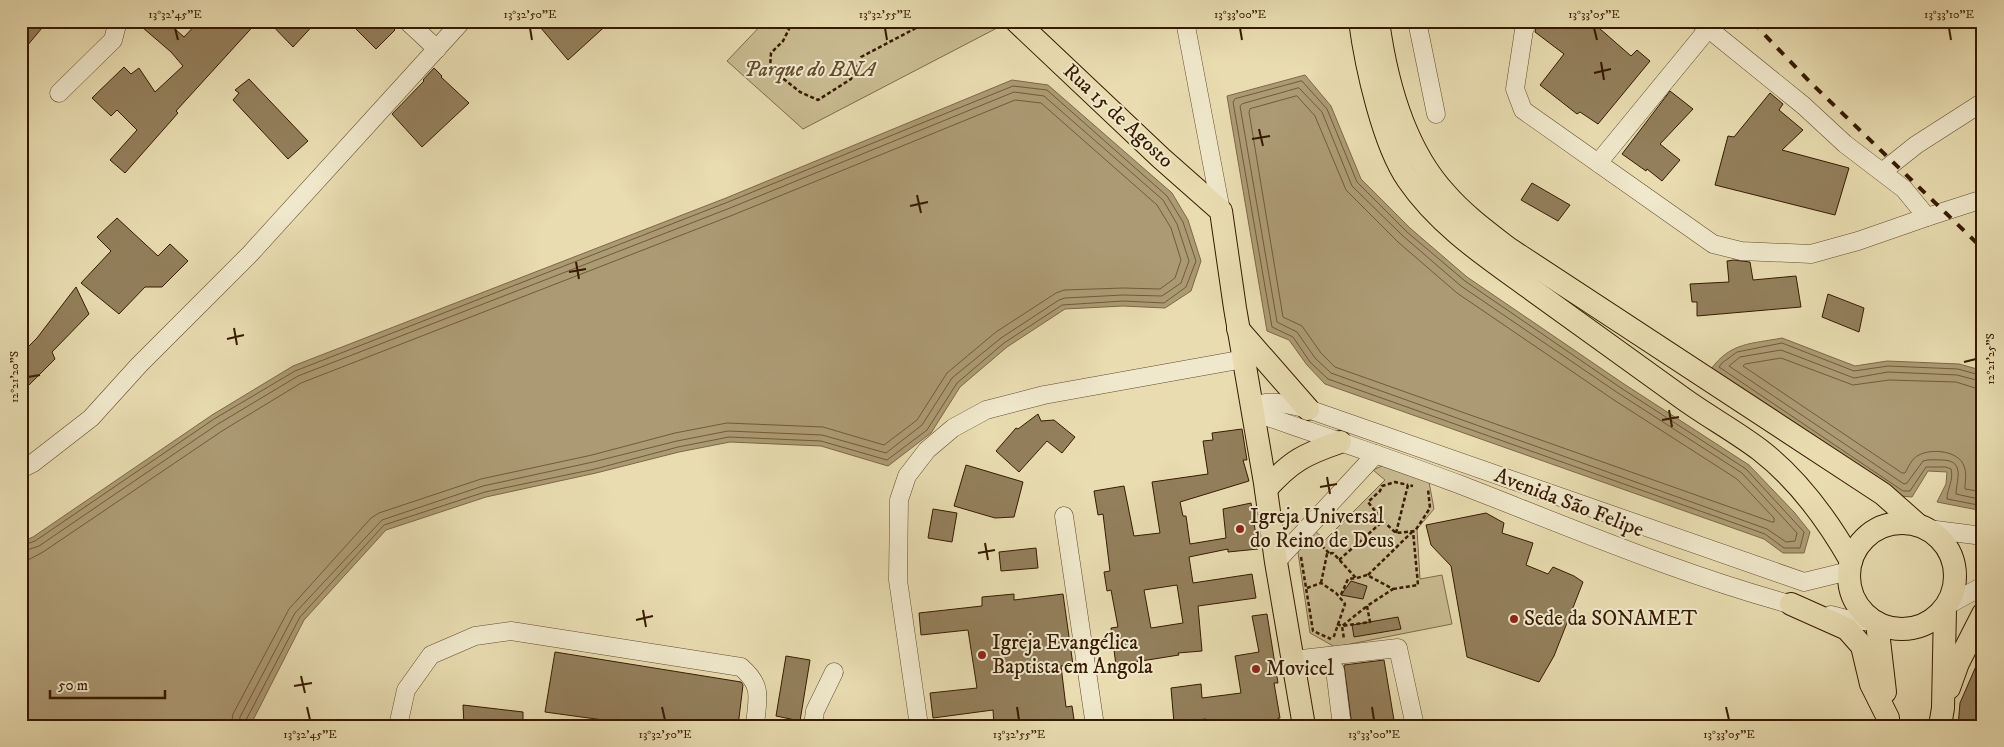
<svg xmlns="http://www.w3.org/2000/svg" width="2004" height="747" viewBox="0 0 2004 747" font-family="'IM FELL DW Pica',serif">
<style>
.green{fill:#cabb92;stroke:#806a4a}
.water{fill:#ac9a74;stroke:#7d6746}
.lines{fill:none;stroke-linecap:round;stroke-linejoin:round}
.shore{stroke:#725a3a;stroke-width:1}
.building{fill:#937f5c;stroke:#371a01;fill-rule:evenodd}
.minor-casing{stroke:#634a2d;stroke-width:19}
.major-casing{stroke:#371a01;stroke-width:24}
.path{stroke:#371a01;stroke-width:2.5;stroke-dasharray:4 2.5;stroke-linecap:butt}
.minor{stroke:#f0e8cc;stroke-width:18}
.major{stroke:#e8dcb0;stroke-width:22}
.rail{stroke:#371a01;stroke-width:4;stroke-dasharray:9 9;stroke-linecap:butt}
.ticks{fill:none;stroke:#371a01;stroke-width:2}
.poi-dot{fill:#8f2418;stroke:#f0e8cc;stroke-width:2}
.labels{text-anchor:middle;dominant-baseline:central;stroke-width:4;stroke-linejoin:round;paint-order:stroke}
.park-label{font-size:21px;font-style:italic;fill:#634a2c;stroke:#f0e8cc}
.street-label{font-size:21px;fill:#371a01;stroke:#f0e8cc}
.poi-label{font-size:21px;fill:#371a01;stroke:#f0e8cc;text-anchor:start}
.neatline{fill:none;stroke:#371a01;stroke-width:2}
.ticks-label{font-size:12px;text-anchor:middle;fill:#371a01}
</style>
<rect width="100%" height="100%" fill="#e8dcb0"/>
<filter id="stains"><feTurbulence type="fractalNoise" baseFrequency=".004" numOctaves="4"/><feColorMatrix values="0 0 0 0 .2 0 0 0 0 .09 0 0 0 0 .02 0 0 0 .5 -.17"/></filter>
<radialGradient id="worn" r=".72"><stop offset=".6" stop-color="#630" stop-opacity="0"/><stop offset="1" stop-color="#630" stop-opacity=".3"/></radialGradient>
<g class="green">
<polygon points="765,21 988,21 997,28 803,129 727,61"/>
<polygon points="1382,466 1429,482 1434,509 1417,529 1420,579 1442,575 1452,624 1335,647 1310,633 1297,546 1314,530 1325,540 1385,480 1373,470"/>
</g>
<g class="water">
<polygon points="1305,75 1331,106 1361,179 1410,228 1467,277 1624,384 1749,465 1794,512 1810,532 1804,553 1783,553 1764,539 1325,384 1307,365 1289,340 1267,331 1227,96"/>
<polygon points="1012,80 1048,85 1172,193 1188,220 1201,261 1191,291 1165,308 1123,306 1065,309 1007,347 960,387 931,433 888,466 821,446 730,442 679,452 596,473 486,497 386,530 304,620 250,726 21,726 21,542 33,537 212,415 293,366 726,198"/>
<path d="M1782,338L1855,366L1887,361L1959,364L1977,369L1983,368V511L1937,502L1946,484L1947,472L1928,471L1912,497L1901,496L1711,369C1731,342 1751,344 1782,338Z"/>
</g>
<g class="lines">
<g class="shore">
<polygon points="1302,81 1327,109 1357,182 1407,232 1465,281 1621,388 1746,469 1804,532 1800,548 1784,548 1765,534 1328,379 1310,362 1293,337 1272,327 1233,102 1235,99"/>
<polygon points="1299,88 1322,112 1352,186 1403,236 1461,286 1618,393 1742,473 1797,533 1795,541 1786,542 1767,529 1331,373 1315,358 1297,332 1277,322 1240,106 1242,104"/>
<polygon points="1297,96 1315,116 1346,190 1398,242 1457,293 1614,400 1737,479 1774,518 1774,522 1772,522 1335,367 1321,353 1302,326 1283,317 1249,112 1250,109"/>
<path d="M1983,373L1976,374L1958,369L1888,366L1854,371L1782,343L1737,352L1722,363L1719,367L1903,491H1910L1926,467H1946L1951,469C1954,480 1947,489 1947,499L1983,506"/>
<path d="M1983,380H1976L1957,375L1888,372L1854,378L1781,350L1740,357L1729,366L1904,484L1907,483L1923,461C1929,459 1936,460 1943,460C1966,461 1956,481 1956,494L1983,500"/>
<path d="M1983,387L1975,388L1956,382L1889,380L1853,385L1781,358L1745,364L1743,366L1902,473H1905C1909,466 1912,458 1919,455C1932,448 1959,451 1964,466C1967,473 1965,481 1965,489L1983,492"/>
<polyline points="21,546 35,541 214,419 295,371 728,202 1013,86 1047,90 1167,196 1183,222 1196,261 1186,287 1164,303 1123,301 1062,305 1004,343 957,383 927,430 887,460 821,441 729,437 678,447 595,469 485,492 384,525 300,617 246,720 245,726"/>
<polyline points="21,552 39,546 218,424 298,376 730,208 1014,92 1044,96 1163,200 1177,224 1189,261 1181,283 1162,296 1123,295 1065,298 1059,300 1001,338 952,378 922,425 886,453 822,435 728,431 677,441 593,462 483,486 382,520 295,613 240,717 239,726"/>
<polyline points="21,560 30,559 43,552 222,431 301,383 733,215 1015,100 1041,103 1157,205 1171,228 1181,260 1175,278 1160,289 1123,288 1064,290 1056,293 996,332 947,373 917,420 884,445 823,427 727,423 675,433 592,455 481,479 379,513 371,518 289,609 233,714 231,726"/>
</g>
</g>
<g class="building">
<polygon points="21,21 35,21 42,28 21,53"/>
<polygon points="135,21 166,21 184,37 199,21 258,21 176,111 178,113 125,173 110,160 137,130 117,110 111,116 92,98 124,67 131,74 139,68 155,92 183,66 171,52"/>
<polygon points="268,21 317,21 293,47"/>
<polygon points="348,21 386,21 395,30 376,49"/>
<polygon points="535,21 611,21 568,60"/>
<polygon points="1538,21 1591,21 1631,56 1637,50 1650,61 1598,124 1580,112 1577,114 1540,85 1564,54 1535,32"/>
<polygon points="434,68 442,76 441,77 469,103 422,147 392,114 424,81 423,80"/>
<polygon points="249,79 308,141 288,159 233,100 239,93 235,90"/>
<polygon points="1670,91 1693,109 1660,144 1680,160 1662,181 1647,169 1646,171 1622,154"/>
<polygon points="1770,93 1783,104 1779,110 1803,130 1782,150 1849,168 1835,215 1715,185 1728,136 1734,137"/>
<polygon points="1532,183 1570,205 1558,221 1521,200"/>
<polygon points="117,218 158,256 170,244 188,261 162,287 145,287 119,314 81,283 111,251 97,237"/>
<polygon points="1734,260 1750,262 1753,280 1796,276 1801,307 1697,316 1697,302 1692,302 1690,284 1729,282 1727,261"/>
<polygon points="76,287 89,314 52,352 55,359 21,393 21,354 37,338"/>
<polygon points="1828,294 1864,308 1859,332 1822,317"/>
<polygon points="1038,414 1041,421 1054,420 1075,437 1062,453 1047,441 1019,472 996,451 1016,428 1018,429"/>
<path d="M1242,429L1247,460H1243L1249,481L1180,502L1183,516H1186L1190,544L1226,538L1223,509L1251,503L1258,549L1228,552V549L1189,557L1193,583L1252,574L1256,598L1198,606L1202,651L1178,653L1179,655L1116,665L1111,628L1118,627L1111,590L1107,591L1104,572L1110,571L1103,514L1098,515L1094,491L1124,486L1134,536L1160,533L1152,482L1208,474L1203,441L1213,440L1212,433ZM1177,585L1183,623L1151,628L1144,590Z"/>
<polygon points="966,465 1023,482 1014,517 995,518 954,506"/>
<polygon points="933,509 957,513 952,542 928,538"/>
<polygon points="1486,513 1504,523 1502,533 1533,543 1526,565 1548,574 1553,567 1574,576 1583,582 1554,656 1539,682 1467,657 1451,566 1431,545 1426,525"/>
<polygon points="1036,548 1038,568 1001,571 999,552"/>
<polygon points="1351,581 1367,586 1363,599 1341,595"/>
<polygon points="1014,594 1014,600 1063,594 1073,665 1061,666 1066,707 1072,706 1075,726 994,726 993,710 933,718 930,693 977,688 968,630 921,635 919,613 982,606 982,597"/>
<polygon points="1267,614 1278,683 1274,683 1280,718 1278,718 1280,726 1207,726 1206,719 1174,723 1171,688 1201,684 1202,698 1241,693 1235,656 1259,652 1252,616"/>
<polygon points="1398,617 1401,629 1354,637 1352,625"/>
<polygon points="1983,650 1983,726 1958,726 1960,703"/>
<polygon points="555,652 741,682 743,685 738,726 647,726 545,712"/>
<polygon points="786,656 810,660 800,721 776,716"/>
<polygon points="1384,660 1395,726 1352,726 1344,665"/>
<polygon points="463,705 523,712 523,726 464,726"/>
</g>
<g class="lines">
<defs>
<g id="minor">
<polyline points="407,21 437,49"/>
<polyline points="1185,21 1221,211"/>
<polyline points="1417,21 1436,114"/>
<polyline points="1528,21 1524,30 1515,89 1523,110 1713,244 1741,251 1811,254 1858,241 1927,217"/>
<polyline points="1699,21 1804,106 1845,144 1904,189 1927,217 1983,199"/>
<polyline points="59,93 113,40 118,21"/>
<polyline points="1598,163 1708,29"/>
<polyline points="1882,172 1916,145 1983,102"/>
<path d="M1253,407C1271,398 1289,405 1308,409L1804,582L1849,571"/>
<path d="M1253,412C1323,436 1392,459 1461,485C1574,529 1686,577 1804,608"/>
<polyline points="21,469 33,463 91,418 139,365 250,254 462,21"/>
<polyline points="1064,516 1095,726"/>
<polyline points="1928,529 1983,536"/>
<polyline points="1276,562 1376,454"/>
<polyline points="1946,606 1983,586"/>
<polyline points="1831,615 1854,621 1873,621"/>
<polyline points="1323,657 1335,670 1342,726"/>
<polyline points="1293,660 1398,648 1415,726"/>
<path d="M398,726L406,690L431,655L475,636L511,631L741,667C764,687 757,698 755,726"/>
<polyline points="813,726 815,711 834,672"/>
<polyline points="919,726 898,580 899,500 907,476 927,450 953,428 986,410 1044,395 1244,359"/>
</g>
<g id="major">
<polyline points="1016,21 1161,158 1221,211 1235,308 1265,483 1276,562 1304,726"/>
<path d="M1360,21C1366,66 1383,144 1408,180C1439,225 1484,255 1527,286C1578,323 1630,360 1681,397C1707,416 1735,431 1760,450C1799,480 1827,519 1851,561"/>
<path d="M1378,21C1386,80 1404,148 1445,193C1463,214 1486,231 1508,248L1883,494L1918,525"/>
<polyline points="1238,329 1308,409"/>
<path d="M1266,489C1291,461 1305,454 1340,442"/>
<circle cx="1902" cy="576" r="53"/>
<polyline points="1791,604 1847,629 1862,646 1871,684 1888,718"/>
<polyline points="1877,623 1885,692"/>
<polyline points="1949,688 1958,663 1983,614"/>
<polyline points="1940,726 1943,708 1945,608"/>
</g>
</defs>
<use href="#minor" class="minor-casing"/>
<use href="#major" class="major-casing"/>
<g class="path">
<polyline points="793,21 783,41 771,53 770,68 800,92 818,100 851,79 861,57 916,28 918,21"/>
<polyline points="1383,521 1368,502 1380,491 1382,486 1395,482 1408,485"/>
<polyline points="1396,533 1408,485 1413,486"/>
<polyline points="1317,541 1330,554"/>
<polyline points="1301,557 1313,631 1331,639"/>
<polyline points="1339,560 1383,521 1396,533 1415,531 1430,508 1428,489"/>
<polyline points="1368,575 1412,532"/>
<polyline points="1357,578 1367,575 1393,589 1367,606"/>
<polyline points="1321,583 1327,554 1333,553 1356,578 1348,579 1340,597"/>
<polyline points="1307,588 1321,583 1336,593 1345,604 1333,639"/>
<polyline points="1393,589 1418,585 1413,531"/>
<polygon points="1367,606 1370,622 1342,626"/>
<polyline points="1337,624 1342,626 1344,639"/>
</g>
<use href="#minor" class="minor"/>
<use href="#major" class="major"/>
<polyline class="rail" points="1754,21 1760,30 1812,84 1983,249"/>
</g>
<path class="ticks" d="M175,28L178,40M530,28L532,40M885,28L887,40M1240,28L1242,40M1594,28L1597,40M1949,28L1951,40M1601,62L1604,80M1594,73L1611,69M1259,129L1263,146M1252,139L1270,136M917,195L921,213M910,206L928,202M576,262L579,279M569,272L586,269M234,328L237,345M227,339L244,335M1964,362L1976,359M28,377L40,375M1669,410L1672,427M1662,420L1679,417M1327,477L1330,494M1320,487L1337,484M985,543L988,560M978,553L995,550M643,610L646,627M636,620L653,616M301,676L305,693M294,686L312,683M307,707L310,720M662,707L665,720M1017,707L1019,720M1372,707L1374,720M1726,707L1729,720"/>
<g class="poi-dot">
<circle cx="1240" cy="529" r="5"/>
<circle cx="1514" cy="619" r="5"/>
<circle cx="982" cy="655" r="5"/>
<circle cx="1256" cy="669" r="5"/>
</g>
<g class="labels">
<g class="park-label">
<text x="810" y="70">Parque do BNA</text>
</g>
<g class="street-label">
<text transform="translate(1118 116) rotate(43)">Rua 15 de Agosto</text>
<text transform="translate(1569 503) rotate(21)">Avenida São Felipe</text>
</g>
<g class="poi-label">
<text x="1250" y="517">Igreja Universal<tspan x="1250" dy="24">do Reino de Deus</tspan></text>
<text x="1524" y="619">Sede da SONAMET</text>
<text x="992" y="643">Igreja Evangélica<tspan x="992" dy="24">Baptista em Angola</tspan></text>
<text x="1266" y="669">Movicel</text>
</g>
</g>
<rect width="2004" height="747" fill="none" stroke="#e8dcb0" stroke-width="55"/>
<path d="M50 690v8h115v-8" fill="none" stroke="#371a01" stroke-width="2.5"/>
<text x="58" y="690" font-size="15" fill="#371a01" stroke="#f0e8cc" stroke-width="4" paint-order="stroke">50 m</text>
<rect x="28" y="28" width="1948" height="692" class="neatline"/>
<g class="ticks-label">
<text x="175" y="18">13°32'45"E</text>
<text x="530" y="18">13°32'50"E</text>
<text x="885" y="18">13°32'55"E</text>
<text x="1240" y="18">13°33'00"E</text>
<text x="1594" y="18">13°33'05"E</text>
<text x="1949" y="18">13°33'10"E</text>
<text transform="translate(1990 359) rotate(-90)" y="4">12°21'25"S</text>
<text transform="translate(14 377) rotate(-90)" y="4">12°21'20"S</text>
<text x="310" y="738">13°32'45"E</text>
<text x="665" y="738">13°32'50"E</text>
<text x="1019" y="738">13°32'55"E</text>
<text x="1374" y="738">13°33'00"E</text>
<text x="1729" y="738">13°33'05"E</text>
</g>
<rect width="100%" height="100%" filter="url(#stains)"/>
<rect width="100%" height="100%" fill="url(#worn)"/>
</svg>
